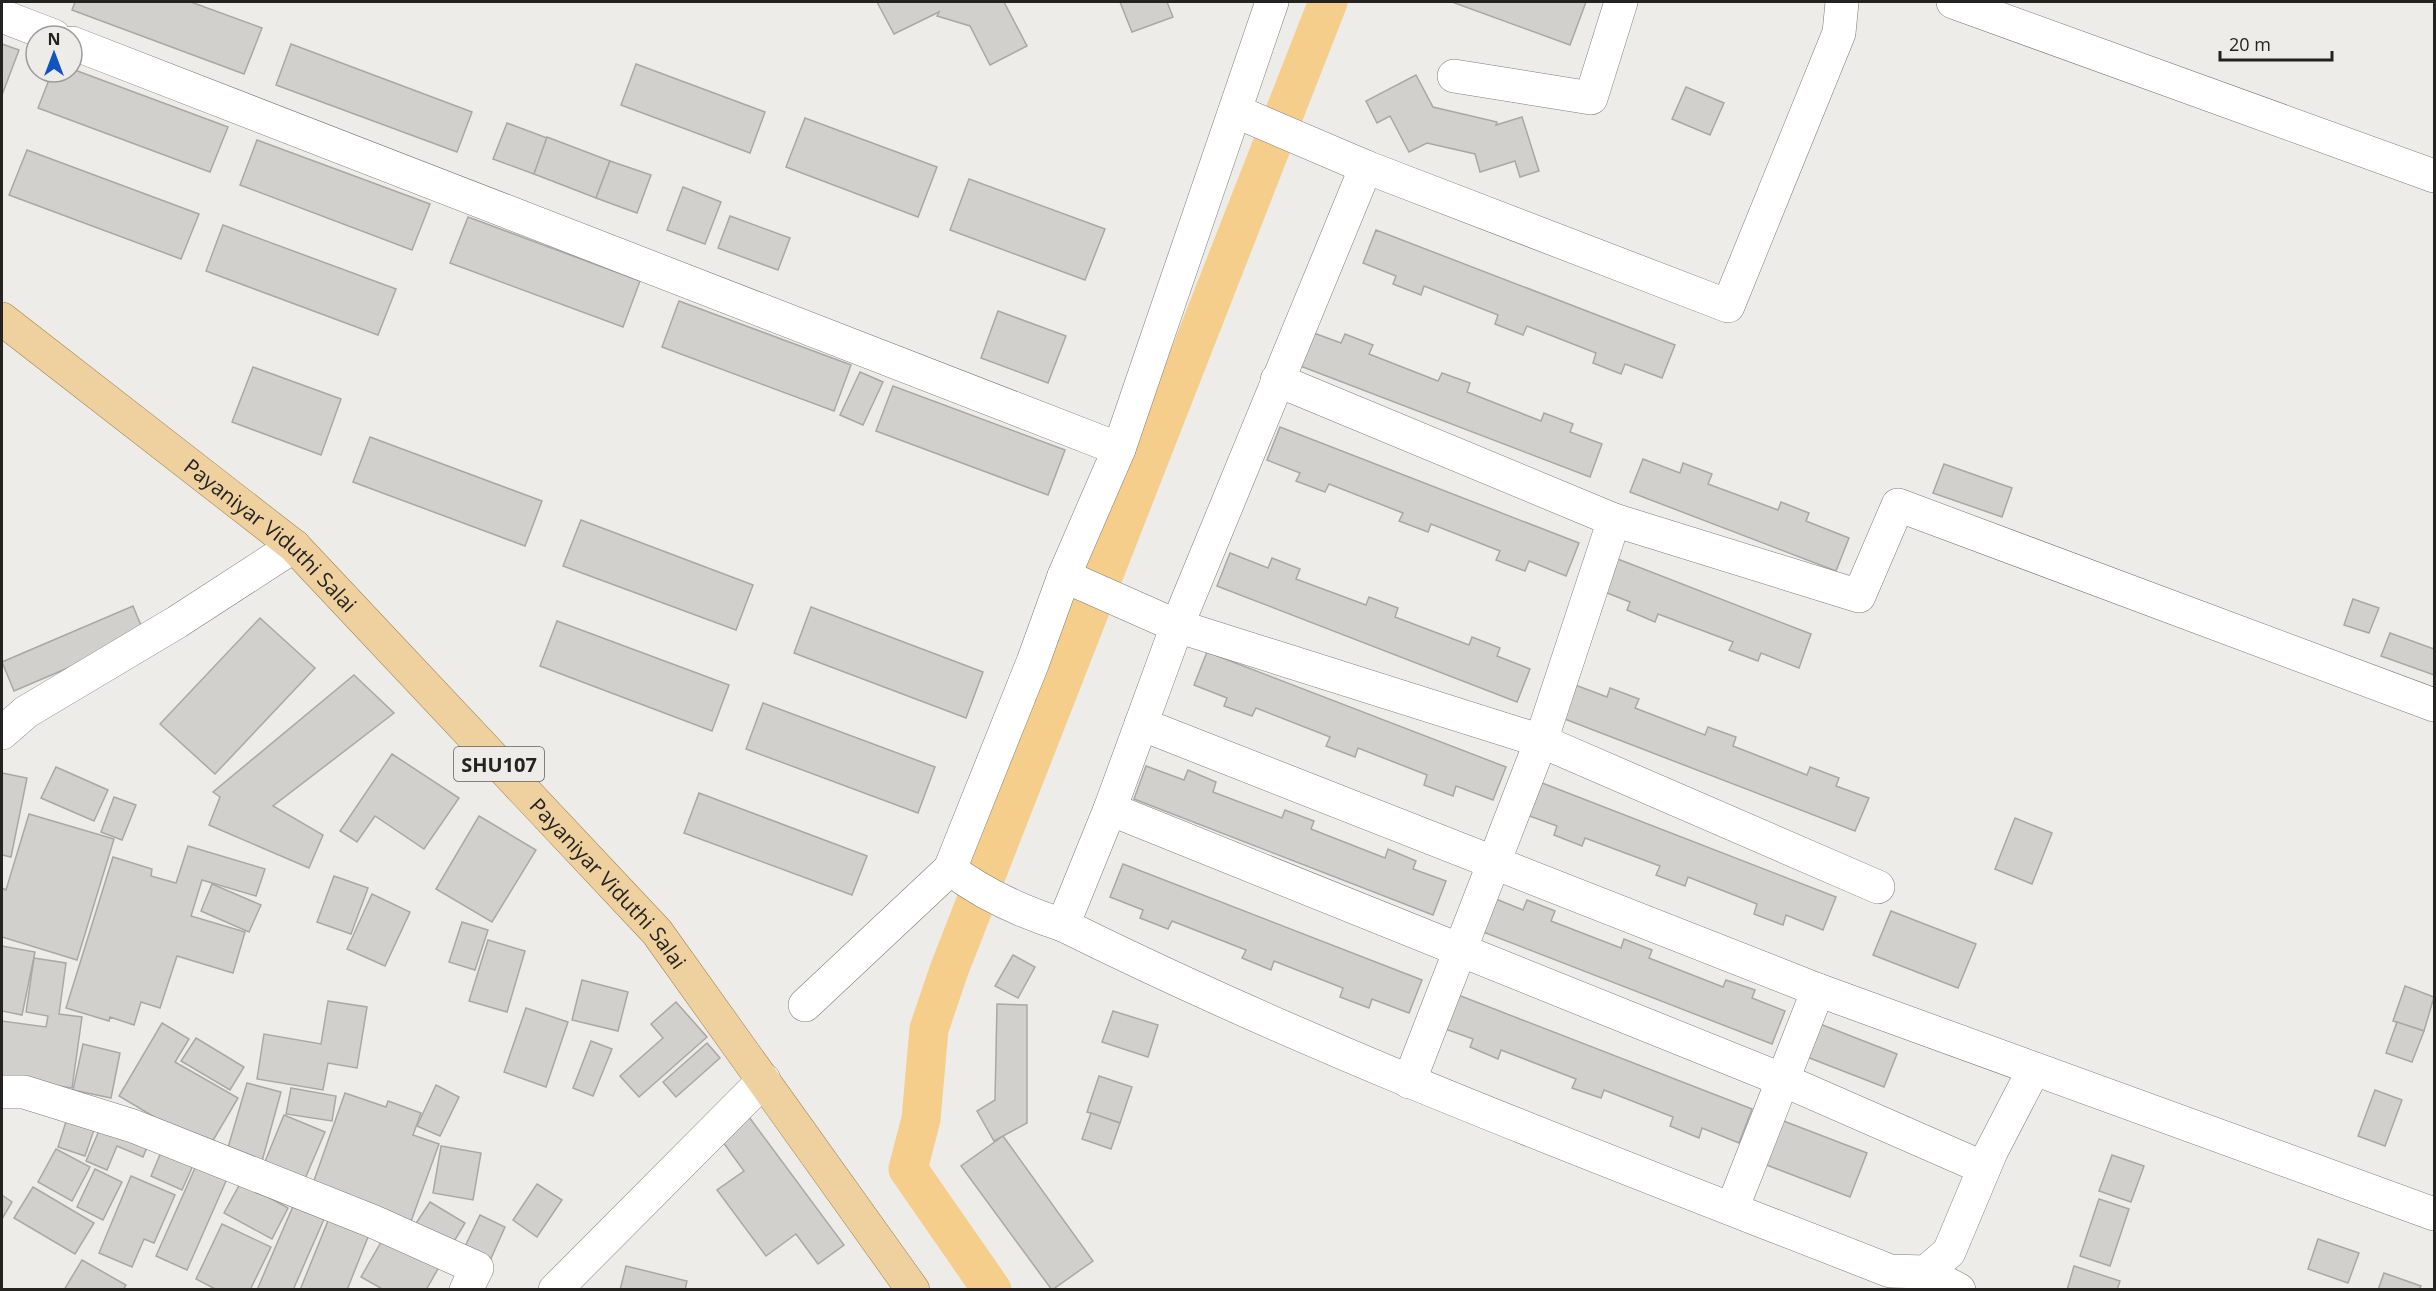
<svg xmlns="http://www.w3.org/2000/svg" width="2436" height="1291" viewBox="0 0 2436 1291" font-family="'Open Sans',sans-serif">
<style>
.lines{fill:none;stroke-linecap:round;stroke-linejoin:round}
.canal{stroke:#f6ce8b;stroke-width:39}
.building{fill:#d2d0cc;stroke:#aaa8a5;stroke-width:1.5}
.minor-casing{stroke:#7e7c79;stroke-width:34}
.primary-casing{stroke:#a0814a;stroke-width:34}
.minor{stroke:#fff;stroke-width:33}
.primary{stroke:#eed19f;stroke-width:33}
.labels{text-anchor:middle;dominant-baseline:central;stroke-width:5;stroke-linejoin:round;paint-order:stroke}
.shield{fill:#eeece9;stroke:#615f5e;stroke-width:1.5}
.shield-label{font-size:20px;font-weight:bold;fill:#242322}
.street-label{font-size:21px;fill:#242322;stroke:#eeece9}
</style>
<rect width="100%" height="100%" fill="#eeece9"/>
<g class="lines">
<polyline class="canal" points="992,1290 908,1169 921,1119 929,1029 949,970 1328,2"/>
</g>
<g class="building">
<polygon points="75,2 191,2 262,28 244,74 72,10"/>
<polygon points="877,2 1004,2 1027,46 990,65 970,26 937,16 939,12 894,34"/>
<polygon points="1120,2 1167,2 1173,17 1132,32"/>
<polygon points="1452,2 1586,2 1570,45"/>
<polygon points="2,44 19,50 2,95"/>
<polygon points="291,44 472,112 457,152 276,85"/>
<polygon points="636,64 765,112 750,153 621,105"/>
<polygon points="72,69 228,127 210,172 38,108 52,72 72,72"/>
<polygon points="1416,75 1433,107 1497,122 1496,125 1522,117 1539,171 1520,177 1515,161 1480,172 1475,154 1427,143 1409,152 1390,116 1377,123 1366,101"/>
<polygon points="1686,87 1724,103 1710,135 1672,119"/>
<polygon points="805,118 937,167 918,217 786,167"/>
<polygon points="507,123 547,138 534,174 493,159"/>
<polygon points="547,137 610,161 596,198 534,174"/>
<polygon points="257,140 430,204 412,250 240,185"/>
<polygon points="27,150 199,214 181,259 9,195"/>
<polygon points="610,161 651,175 637,213 596,198"/>
<polygon points="969,179 1105,229 1085,280 950,230"/>
<polygon points="683,187 721,202 705,244 667,230"/>
<polygon points="730,216 790,238 778,270 718,248"/>
<polygon points="468,217 640,281 623,327 450,263"/>
<polygon points="223,225 396,289 378,335 206,271"/>
<polygon points="1376,230 1675,345 1662,378 1625,364 1621,374 1593,363 1596,353 1527,326 1523,335 1495,324 1498,315 1424,286 1421,295 1393,284 1396,276 1363,263"/>
<polygon points="679,301 851,365 834,411 662,347"/>
<polygon points="998,311 1066,336 1048,383 981,358"/>
<polygon points="1303,329 1341,343 1345,334 1373,345 1369,354 1438,381 1442,373 1470,383 1467,392 1541,421 1544,413 1573,424 1570,432 1602,444 1590,477 1290,362"/>
<polygon points="253,367 341,399 321,455 232,422"/>
<polygon points="860,372 883,382 863,425 840,415"/>
<polygon points="893,386 1065,450 1048,495 876,431"/>
<polygon points="1280,427 1579,543 1566,576 1529,561 1525,571 1496,560 1500,551 1431,524 1428,532 1399,521 1403,513 1329,484 1325,492 1296,481 1300,473 1267,460"/>
<polygon points="370,437 542,501 525,546 353,482"/>
<polygon points="1643,459 1680,473 1683,463 1712,474 1708,484 1778,510 1781,502 1809,513 1806,521 1849,538 1836,571 1630,492"/>
<polygon points="1944,464 2012,488 2002,517 1933,493"/>
<polygon points="581,520 753,585 736,630 563,566"/>
<polygon points="1230,553 1268,568 1272,558 1300,569 1296,579 1366,605 1369,597 1398,608 1395,617 1469,645 1472,637 1500,648 1497,656 1530,669 1517,702 1217,586"/>
<polygon points="1610,556 1811,634 1799,668 1761,653 1758,661 1729,650 1733,642 1658,614 1655,622 1627,610 1630,602 1597,589"/>
<polygon points="2353,599 2379,608 2369,633 2344,625"/>
<polygon points="133,606 145,635 14,691 2,662"/>
<polygon points="811,607 983,672 966,718 794,653"/>
<polygon points="260,618 315,668 215,774 160,724"/>
<polygon points="557,621 729,685 712,731 540,666"/>
<polygon points="2390,633 2434,649 2434,675 2381,656"/>
<polygon points="1207,652 1506,767 1493,800 1456,786 1453,796 1424,785 1427,775 1358,748 1355,757 1326,746 1330,737 1256,708 1252,716 1224,706 1227,698 1194,685"/>
<polygon points="354,675 394,713 273,806 323,835 309,868 209,825 220,797 213,792"/>
<polygon points="1570,683 1607,697 1610,688 1639,699 1635,708 1705,735 1708,727 1736,737 1733,746 1807,775 1810,767 1839,778 1836,786 1869,798 1855,831 1557,716"/>
<polygon points="763,703 935,767 918,813 746,749"/>
<polygon points="392,754 459,798 424,849 375,816 357,842 340,831"/>
<polygon points="1146,766 1184,780 1188,770 1216,782 1213,792 1282,818 1285,810 1314,821 1311,829 1385,858 1388,849 1416,861 1413,869 1446,881 1433,915 1134,799"/>
<polygon points="56,767 108,790 94,821 41,798"/>
<polygon points="2,773 27,778 11,857 2,855"/>
<polygon points="1537,781 1836,897 1823,930 1786,915 1783,925 1754,914 1757,904 1688,877 1685,886 1656,875 1660,866 1585,838 1582,846 1554,835 1557,826 1524,814"/>
<polygon points="699,793 867,856 852,895 684,833"/>
<polygon points="114,797 136,805 122,840 101,832"/>
<polygon points="29,814 114,839 77,960 2,937 2,888 6,890"/>
<polygon points="479,816 536,850 492,922 436,889"/>
<polygon points="2015,818 2052,833 2032,884 1995,869"/>
<polygon points="188,846 265,869 256,896 202,880 191,916 245,932 233,973 177,956 160,1008 141,1002 134,1025 110,1017 109,1021 66,1008 113,857 152,869 151,876 176,883"/>
<polygon points="1123,864 1422,980 1409,1013 1372,999 1369,1008 1340,997 1343,988 1274,961 1271,970 1242,958 1246,950 1172,921 1168,929 1140,918 1143,910 1110,897"/>
<polygon points="334,876 368,888 351,934 317,922"/>
<polygon points="212,884 261,905 249,932 201,911"/>
<polygon points="372,894 410,912 385,966 347,949"/>
<polygon points="1486,895 1523,910 1527,900 1555,911 1551,921 1621,948 1624,939 1652,950 1649,958 1723,987 1726,980 1755,990 1752,998 1785,1011 1772,1044 1473,928"/>
<polygon points="1891,911 1976,944 1958,988 1873,955"/>
<polygon points="462,922 488,930 475,970 449,962"/>
<polygon points="488,940 525,951 507,1012 469,1001"/>
<polygon points="2,946 35,952 22,1015 2,1011"/>
<polygon points="1013,955 1035,967 1018,998 995,986"/>
<polygon points="34,958 66,963 59,1014 82,1017 72,1088 2,1078 2,1021 46,1027 48,1016 26,1012"/>
<polygon points="582,980 628,992 618,1031 572,1020"/>
<polygon points="2405,986 2434,997 2424,1031 2393,1021"/>
<polygon points="1453,993 1752,1109 1739,1143 1702,1128 1699,1138 1670,1126 1673,1117 1604,1090 1601,1098 1572,1088 1576,1079 1501,1050 1498,1059 1470,1047 1473,1039 1440,1027"/>
<polygon points="328,1001 367,1007 357,1068 328,1063 323,1090 257,1079 264,1034 321,1044"/>
<polygon points="676,1002 707,1037 639,1097 620,1076 663,1038 651,1024"/>
<polygon points="997,1004 1027,1005 1027,1123 994,1141 977,1111 995,1100"/>
<polygon points="526,1008 568,1022 546,1087 504,1072"/>
<polygon points="1113,1011 1158,1025 1148,1057 1102,1042"/>
<polygon points="2397,1022 2424,1031 2412,1062 2386,1053"/>
<polygon points="162,1023 189,1039 175,1062 238,1098 208,1149 119,1096"/>
<polygon points="1820,1024 1897,1054 1884,1087 1807,1057"/>
<polygon points="196,1038 244,1067 230,1090 181,1061"/>
<polygon points="591,1041 612,1049 593,1096 573,1088"/>
<polygon points="707,1043 720,1058 676,1097 663,1082"/>
<polygon points="83,1044 120,1053 111,1098 73,1090"/>
<polygon points="1099,1076 1132,1087 1120,1123 1087,1112"/>
<polygon points="247,1083 281,1092 262,1161 227,1151"/>
<polygon points="436,1085 459,1097 440,1136 417,1126"/>
<polygon points="291,1088 336,1096 332,1121 286,1114"/>
<polygon points="2375,1090 2402,1100 2385,1146 2358,1136"/>
<polygon points="345,1093 386,1107 388,1101 421,1113 413,1135 439,1144 410,1224 311,1189"/>
<polygon points="69,1112 97,1121 85,1156 58,1147"/>
<polygon points="746,1113 844,1245 818,1264 796,1234 766,1256 717,1190 744,1171 717,1134"/>
<polygon points="1091,1113 1120,1123 1111,1149 1082,1139"/>
<polygon points="284,1115 325,1132 304,1181 264,1164"/>
<polygon points="104,1119 151,1138 143,1157 117,1146 107,1170 86,1161"/>
<polygon points="1781,1120 1867,1153 1850,1197 1764,1164"/>
<polygon points="1003,1136 1093,1261 1052,1290 961,1166"/>
<polygon points="164,1145 196,1159 182,1190 151,1176"/>
<polygon points="441,1146 481,1153 473,1200 433,1193"/>
<polygon points="56,1149 90,1167 72,1201 38,1182"/>
<polygon points="2112,1155 2144,1166 2131,1202 2099,1191"/>
<polygon points="199,1159 230,1172 187,1270 156,1256"/>
<polygon points="95,1169 122,1182 103,1220 77,1207"/>
<polygon points="131,1176 175,1195 154,1243 144,1239 132,1267 99,1253"/>
<polygon points="241,1182 288,1208 272,1239 224,1213"/>
<polygon points="537,1184 562,1200 537,1237 513,1220"/>
<polygon points="33,1187 94,1223 75,1254 14,1218"/>
<polygon points="2,1195 12,1202 2,1219"/>
<polygon points="297,1197 328,1210 293,1290 257,1290"/>
<polygon points="2099,1199 2129,1209 2110,1266 2080,1256"/>
<polygon points="430,1202 465,1223 449,1250 413,1228"/>
<polygon points="480,1215 505,1227 488,1265 462,1253"/>
<polygon points="330,1216 370,1232 347,1290 300,1290"/>
<polygon points="222,1224 271,1247 250,1290 217,1290 196,1279"/>
<polygon points="384,1237 439,1267 426,1290 384,1290 361,1277"/>
<polygon points="2318,1239 2359,1253 2348,1283 2308,1269"/>
<polygon points="82,1260 126,1285 123,1290 64,1290"/>
<polygon points="626,1266 687,1281 685,1290 620,1290"/>
<polygon points="2074,1266 2120,1281 2117,1290 2067,1290"/>
<polygon points="2384,1273 2421,1286 2419,1290 2378,1290"/>
</g>
<g class="lines">
<defs>
<g id="minor">
<polyline points="1953,2 2434,176"/>
<polyline points="2,16 54,36"/>
<polyline points="72,43 1119,449"/>
<polyline points="1454,76 1591,98 1621,2"/>
<polyline points="1235,111 1366,167"/>
<polyline points="1277,380 1614,520 1859,596 1898,505 2434,705"/>
<polyline points="1064,576 1177,626 1541,741 1878,887"/>
<polyline points="1141,724 1818,990 2434,1214"/>
<polyline points="2,733 26,712 177,622 294,546"/>
<polyline points="1110,809 1783,1080 1984,1168"/>
<polyline points="950,869 1033,662 1064,576 1119,449 1272,2"/>
<path d="M1063,925C1331,1058 1612,1162 1890,1271L1926,1272L1949,1252L1991,1152L2034,1069"/>
<path d="M805,1005L950,869C984,895 1022,912 1063,925L1110,809L1177,626L1366,167L1728,306L1839,33L1842,2"/>
<polyline points="1409,1082 1541,741 1614,520"/>
<polyline points="2,1092 24,1092 133,1126 372,1221 477,1268 466,1290"/>
<polyline points="1732,1209 1818,990"/>
<polyline points="1926,1272 1959,1290"/>
<polyline points="555,1290 764,1080"/>
</g>
<g id="primary">
<path id="s1" d="M2,319L294,546L657,932L913,1290"/>
</g>
</defs>
<use href="#minor" class="minor-casing"/>
<use href="#primary" class="primary-casing"/>
<use href="#minor" class="minor"/>
<use href="#primary" class="primary"/>
</g>
<g class="labels">
<rect class="shield" x="454" y="747" width="90" height="34" rx="4.5"/>
<g class="shield-label">
<text x="499" y="764">SHU107</text>
</g>
<g class="street-label">
<text stroke="none"><textPath href="#s1" startOffset="345">Payaniyar Viduthi Salai</textPath></text>
<text stroke="none"><textPath href="#s1" startOffset="831">Payaniyar Viduthi Salai</textPath></text>
</g>
</g>
<rect width="2436" height="1291" fill="none" stroke="#242322" stroke-width="6"/>
<g transform="translate(54 54)"><circle r="28" fill="#eeece9" stroke="#9d9c99" stroke-width="1.5"/>
<path d="M0-4.5L10 22L0 15L-10 22Z" fill="#0f54bf"/>
<text y="-9" font-size="16" font-weight="bold" text-anchor="middle" fill="#242322">N</text>
</g>
<path d="M2220 51v9h112v-9" fill="none" stroke="#242322" stroke-width="3"/>
<text x="2229" y="51" font-size="18" fill="#242322" stroke="#eeece9" stroke-width="4.5" paint-order="stroke">20 m</text>
</svg>
